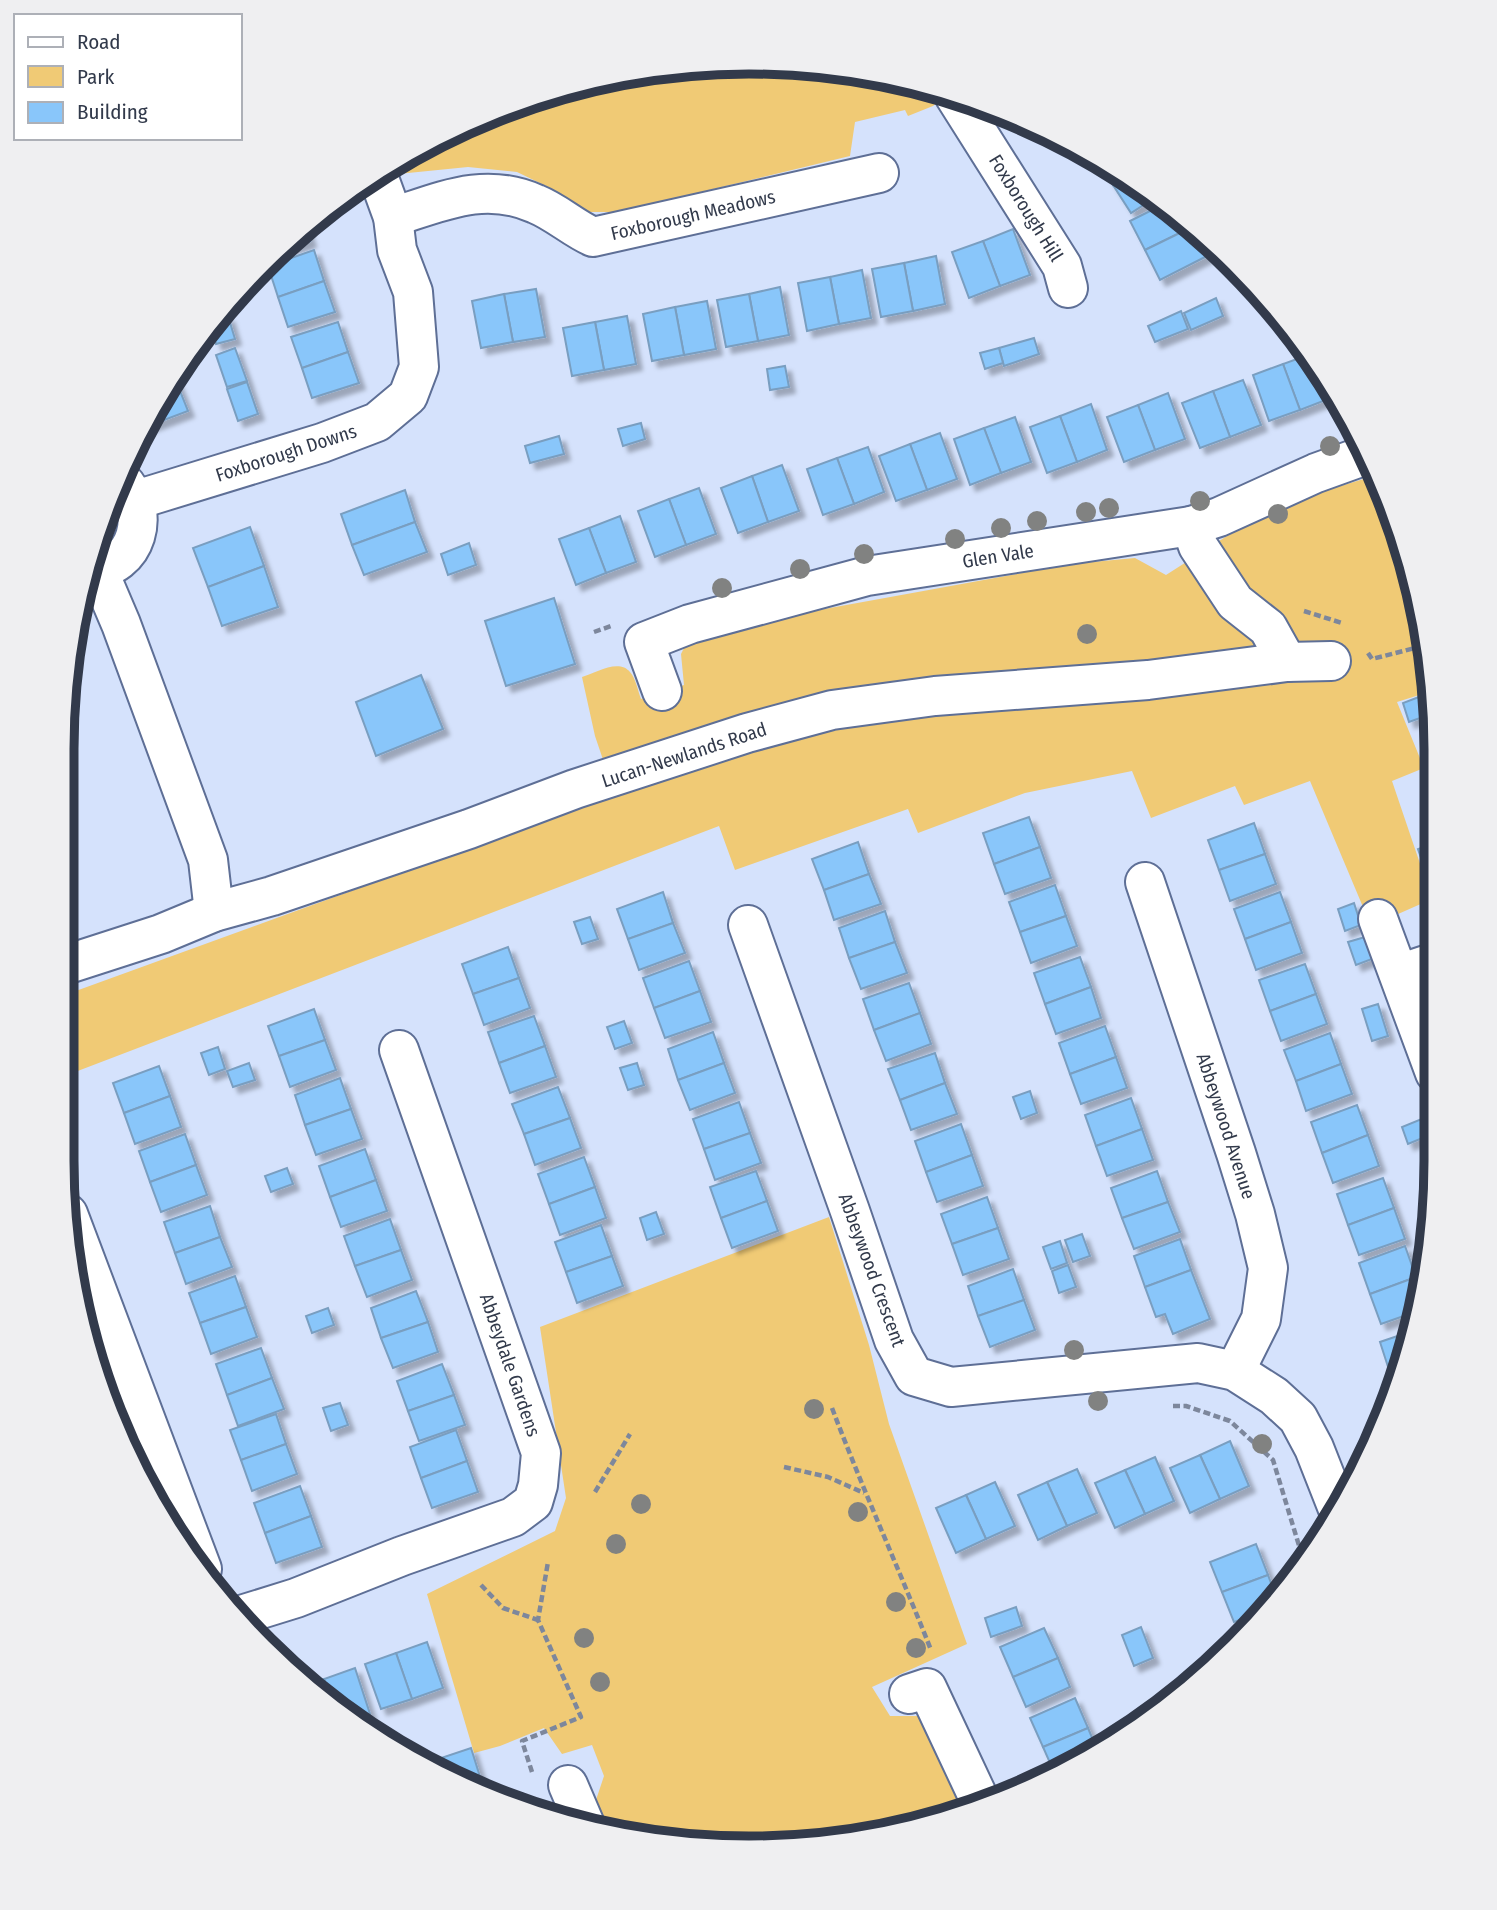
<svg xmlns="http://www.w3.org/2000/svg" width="1497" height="1910" viewBox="0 0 1497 1910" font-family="'Fira Sans Condensed',sans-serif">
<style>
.green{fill:#f0ca75}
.building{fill:#89c6fa;stroke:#799ec0;stroke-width:2;filter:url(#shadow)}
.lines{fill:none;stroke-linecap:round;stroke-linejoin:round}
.minor-casing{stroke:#5e6f96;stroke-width:42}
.path{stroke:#7d879c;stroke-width:4.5;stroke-dasharray:7 3.5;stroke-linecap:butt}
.minor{stroke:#fff;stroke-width:38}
.tree{fill:#818281}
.labels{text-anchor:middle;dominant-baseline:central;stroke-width:6;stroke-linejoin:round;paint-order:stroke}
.street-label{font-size:19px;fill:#323a4b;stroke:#fff}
.rim{fill:none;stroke:#323a4b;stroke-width:9}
</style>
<defs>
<filter id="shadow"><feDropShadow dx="6" dy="6" stdDeviation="2" flood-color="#0004"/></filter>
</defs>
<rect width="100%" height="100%" fill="#d5e2fc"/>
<g class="green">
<polygon points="793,63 926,85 940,90 944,97 933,106 908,116 905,110 855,122 850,156 619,212 577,212 546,186 517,172 468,167 398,174 393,162 405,154 527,98 658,67"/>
<path d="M1367,478L1384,495L1399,528L1432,691L1397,702L1424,768L1392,781L1432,899L1371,926L1310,781L1244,805L1235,786L1151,818L1132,771L1025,793L918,833L908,809L735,870L719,826L62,1077V996L615,795L595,736L582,677C595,673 619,658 630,672C636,679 638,691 641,699L684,685L681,654L685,646L764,620L1071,564L1135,558L1166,575L1241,527L1314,494Z"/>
<polygon points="829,1217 869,1345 889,1424 967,1644 872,1687 890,1716 923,1716 966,1809 927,1825 749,1849 607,1830 595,1803 604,1776 592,1745 562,1754 544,1728 500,1746 474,1753 427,1594 555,1531 566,1498 540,1327"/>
</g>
<g class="building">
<polygon points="1096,159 1125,177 1113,185"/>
<polygon points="1125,177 1156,197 1131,213 1113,185"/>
<polygon points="1166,203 1192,227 1145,250 1130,221"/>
<polygon points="305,225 310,241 275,253 295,232"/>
<polygon points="1192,227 1197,231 1209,255 1160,280 1145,250"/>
<polygon points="1013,229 1030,275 1000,286 983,241"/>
<polygon points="983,241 1000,286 969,298 952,252"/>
<polygon points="314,250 324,281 278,297 268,266"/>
<polygon points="936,256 945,304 913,311 904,263"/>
<polygon points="904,263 913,311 881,317 872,269"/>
<polygon points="862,270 871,318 839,324 830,277"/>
<polygon points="830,277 839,324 807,331 798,283"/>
<polygon points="324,281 335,312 288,327 278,297"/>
<polygon points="780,287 789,335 758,341 749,294"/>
<polygon points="536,289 545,337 513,342 504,294"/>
<polygon points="504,294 513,342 481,348 472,301"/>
<polygon points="749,294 758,341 726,347 717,300"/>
<polygon points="1216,298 1223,316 1191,330 1184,313"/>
<polygon points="707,301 716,349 684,355 675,307"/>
<polygon points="675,307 684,355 652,361 643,314"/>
<polygon points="1181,311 1188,329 1155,342 1148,326"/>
<polygon points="228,316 235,339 216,344 210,323"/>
<polygon points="627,316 636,364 604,370 595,322"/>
<polygon points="338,322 348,352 302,368 291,337"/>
<polygon points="595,322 604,370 572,376 563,328"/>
<polygon points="1034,338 1039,354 1004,366 999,348"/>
<polygon points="235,348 247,381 227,387 216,355"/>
<polygon points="999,348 1003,363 985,369 980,353"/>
<polygon points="348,352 359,383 312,398 302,368"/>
<polygon points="1308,355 1322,374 1331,398 1300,410 1283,364"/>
<polygon points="1283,364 1300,410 1269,421 1253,375"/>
<polygon points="785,366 789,387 770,390 767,369"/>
<polygon points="1243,380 1261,425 1230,437 1213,391"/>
<polygon points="176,381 188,411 143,428 153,405 167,385"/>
<polygon points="247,382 258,414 238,421 227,389"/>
<polygon points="1213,391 1230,437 1200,448 1182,403"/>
<polygon points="1168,393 1185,439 1155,450 1138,405"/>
<polygon points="1091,404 1107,450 1077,462 1060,416"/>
<polygon points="1138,405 1155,450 1124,462 1107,417"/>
<polygon points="1060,416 1077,462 1047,473 1030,427"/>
<polygon points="1015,417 1031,462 1001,473 984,428"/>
<polygon points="641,423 645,439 623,446 618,429"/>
<polygon points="984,428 1001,473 970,485 954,439"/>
<polygon points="940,433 957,479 927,490 910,444"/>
<polygon points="559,436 564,454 530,463 525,446"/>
<polygon points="910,444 927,490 896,501 879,456"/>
<polygon points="868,447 884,492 854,504 837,458"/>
<polygon points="837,458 854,504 823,515 807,469"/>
<polygon points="782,465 799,511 768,522 752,476"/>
<polygon points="752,476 768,522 738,533 721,488"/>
<polygon points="699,488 716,534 686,545 669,499"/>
<polygon points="405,490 415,522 352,545 341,514"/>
<polygon points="669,499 686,545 655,557 638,511"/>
<polygon points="620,516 636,562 606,573 589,528"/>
<polygon points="415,522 427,552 364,575 352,545"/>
<polygon points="250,527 264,566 208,587 193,548"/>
<polygon points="589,528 606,573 576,585 559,539"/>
<polygon points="469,543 476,565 448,575 441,554"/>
<polygon points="264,566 278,607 222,626 208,587"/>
<polygon points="554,598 575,664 506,686 485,621"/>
<polygon points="421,675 443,729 376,756 356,702"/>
<polygon points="1432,692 1434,713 1409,722 1403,703"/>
<polygon points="1029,817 1040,847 994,864 983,833"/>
<polygon points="1254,823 1265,854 1219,870 1208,840"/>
<polygon points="858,842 869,874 824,890 812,859"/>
<polygon points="1435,843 1435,894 1434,895 1418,849"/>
<polygon points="1040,847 1051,878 1005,894 994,864"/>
<polygon points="1265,854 1276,884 1230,901 1219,870"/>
<polygon points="869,874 881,904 834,920 824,890"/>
<polygon points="1055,885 1066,916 1020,932 1009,902"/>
<polygon points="663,892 673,923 628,939 617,909"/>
<polygon points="1280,892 1291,922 1245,939 1234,909"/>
<polygon points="1354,903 1361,925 1345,931 1338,909"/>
<polygon points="885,911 895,942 849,958 839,928"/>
<polygon points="1066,916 1077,946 1031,963 1020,932"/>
<polygon points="590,917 598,939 582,944 574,922"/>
<polygon points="1291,922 1302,953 1256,970 1245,939"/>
<polygon points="673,923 685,953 639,970 628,939"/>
<polygon points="1365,937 1372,959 1356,965 1348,942"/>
<polygon points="895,942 907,973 861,989 849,958"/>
<polygon points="508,947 519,978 473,994 462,964"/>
<polygon points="1080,957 1091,987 1045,1004 1034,973"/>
<polygon points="689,961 700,991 654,1008 643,978"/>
<polygon points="1305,964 1316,994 1270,1011 1259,980"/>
<polygon points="519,978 530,1008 484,1025 473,994"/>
<polygon points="909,983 920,1013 874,1030 863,999"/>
<polygon points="1091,987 1101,1018 1056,1034 1045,1004"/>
<polygon points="700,991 711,1022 665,1038 654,1008"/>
<polygon points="1316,994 1327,1024 1281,1041 1270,1011"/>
<polygon points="1378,1004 1388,1036 1372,1041 1362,1009"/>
<polygon points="314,1009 325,1040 279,1056 268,1026"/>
<polygon points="920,1013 931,1044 886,1061 874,1030"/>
<polygon points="534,1016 545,1046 499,1063 488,1032"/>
<polygon points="624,1021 632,1043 615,1049 607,1027"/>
<polygon points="1105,1026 1116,1057 1070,1074 1059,1043"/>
<polygon points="713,1032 724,1063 678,1080 668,1049"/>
<polygon points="1330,1033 1341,1064 1296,1081 1284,1050"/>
<polygon points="325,1040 336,1070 290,1087 279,1056"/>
<polygon points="545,1046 556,1077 510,1093 499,1063"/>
<polygon points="218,1047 225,1069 209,1075 201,1053"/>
<polygon points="935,1053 945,1083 900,1100 888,1069"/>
<polygon points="1116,1057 1127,1088 1081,1104 1070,1074"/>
<polygon points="249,1063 255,1080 233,1087 227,1071"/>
<polygon points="637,1063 644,1085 628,1090 620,1068"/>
<polygon points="724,1063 735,1093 690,1110 678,1080"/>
<polygon points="1341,1064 1352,1094 1306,1111 1296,1081"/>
<polygon points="159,1066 170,1096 124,1113 113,1083"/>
<polygon points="340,1078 351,1109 305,1125 295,1095"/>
<polygon points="945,1083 957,1114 911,1130 900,1100"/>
<polygon points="558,1087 570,1118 524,1134 512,1104"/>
<polygon points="1030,1091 1037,1113 1021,1119 1013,1097"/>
<polygon points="170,1096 181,1127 135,1144 124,1113"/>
<polygon points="1131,1098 1142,1129 1096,1146 1085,1115"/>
<polygon points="739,1102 750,1133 704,1149 693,1119"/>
<polygon points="1357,1105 1368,1135 1322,1153 1311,1122"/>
<polygon points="351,1109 362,1139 316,1155 305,1125"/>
<polygon points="570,1118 581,1148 535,1165 524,1134"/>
<polygon points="1424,1118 1430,1135 1408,1144 1402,1127"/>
<polygon points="961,1124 972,1155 926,1172 915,1141"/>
<polygon points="1142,1129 1153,1160 1107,1176 1096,1146"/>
<polygon points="750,1133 761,1163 715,1180 704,1149"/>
<polygon points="185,1134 196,1165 150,1182 139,1151"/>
<polygon points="1368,1135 1379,1166 1333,1183 1322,1153"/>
<polygon points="365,1149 376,1180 330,1197 319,1166"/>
<polygon points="972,1155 983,1186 937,1202 926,1172"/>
<polygon points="584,1157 595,1187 549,1204 538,1174"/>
<polygon points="196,1165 207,1195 161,1212 150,1182"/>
<polygon points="287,1168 293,1184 271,1192 265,1176"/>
<polygon points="756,1171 767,1201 721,1218 710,1187"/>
<polygon points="1157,1171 1168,1202 1122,1218 1111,1188"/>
<polygon points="1383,1178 1394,1208 1348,1225 1337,1194"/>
<polygon points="376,1180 387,1211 341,1227 330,1197"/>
<polygon points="595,1187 606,1218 560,1235 549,1204"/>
<polygon points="987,1197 998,1228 952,1244 941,1214"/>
<polygon points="767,1201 778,1231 732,1248 721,1218"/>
<polygon points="1168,1202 1180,1232 1134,1249 1122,1218"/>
<polygon points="210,1206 220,1237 175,1253 164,1222"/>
<polygon points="1394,1208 1405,1239 1359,1255 1348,1225"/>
<polygon points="656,1212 664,1234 647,1240 640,1218"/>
<polygon points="390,1219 401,1250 355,1266 344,1236"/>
<polygon points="601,1225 612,1256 566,1272 555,1242"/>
<polygon points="998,1228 1009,1259 963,1275 952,1244"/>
<polygon points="1082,1234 1090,1256 1073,1262 1065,1240"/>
<polygon points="220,1237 232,1267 186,1284 175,1253"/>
<polygon points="1180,1239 1191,1270 1145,1287 1134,1256"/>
<polygon points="1060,1241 1067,1263 1051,1269 1043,1247"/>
<polygon points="1405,1246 1416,1277 1370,1294 1359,1263"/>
<polygon points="401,1250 412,1280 367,1297 355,1266"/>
<polygon points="612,1256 623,1286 577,1303 566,1272"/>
<polygon points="1068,1265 1076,1287 1059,1293 1052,1271"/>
<polygon points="1013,1269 1024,1300 978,1316 968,1286"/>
<polygon points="1191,1270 1210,1319 1173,1334 1165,1314 1156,1317 1145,1287"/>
<polygon points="235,1276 246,1307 200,1323 189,1293"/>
<polygon points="1416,1277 1423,1295 1418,1311 1381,1324 1370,1294"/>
<polygon points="416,1291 428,1322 381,1338 371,1308"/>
<polygon points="1024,1300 1035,1330 990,1347 978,1316"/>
<polygon points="246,1307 257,1337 211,1354 200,1323"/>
<polygon points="328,1308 334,1325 312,1333 306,1316"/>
<polygon points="428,1322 438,1352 393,1368 381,1338"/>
<polygon points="1412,1331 1400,1369 1390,1373 1380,1342"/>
<polygon points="261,1348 272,1378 227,1395 216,1364"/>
<polygon points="442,1364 454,1395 408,1411 397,1381"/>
<polygon points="272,1378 284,1409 238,1426 227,1395"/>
<polygon points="454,1395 465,1425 419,1441 408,1411"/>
<polygon points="340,1403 348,1425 331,1431 323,1408"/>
<polygon points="276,1414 286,1444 241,1460 230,1430"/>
<polygon points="456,1430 467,1461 421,1478 410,1447"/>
<polygon points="1230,1441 1249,1486 1220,1499 1200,1455"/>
<polygon points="286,1444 297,1474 252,1491 241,1460"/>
<polygon points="1200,1455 1220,1499 1190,1513 1170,1468"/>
<polygon points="1155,1457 1174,1501 1145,1514 1125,1470"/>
<polygon points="467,1461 478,1492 432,1508 421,1478"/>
<polygon points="1077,1469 1097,1513 1067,1526 1047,1482"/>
<polygon points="1125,1470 1145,1514 1115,1528 1095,1483"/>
<polygon points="995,1482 1015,1526 986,1539 966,1495"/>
<polygon points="1047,1482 1067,1526 1038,1540 1018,1495"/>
<polygon points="300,1486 311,1516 265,1533 254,1503"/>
<polygon points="966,1495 986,1539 956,1553 936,1508"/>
<polygon points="311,1516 322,1547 276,1563 265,1533"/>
<polygon points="1256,1544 1268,1575 1222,1592 1210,1562"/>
<polygon points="1268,1575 1275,1594 1259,1613 1234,1622 1222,1592"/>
<polygon points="1016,1607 1022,1626 991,1637 985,1618"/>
<polygon points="1141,1627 1153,1658 1134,1666 1122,1635"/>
<polygon points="1044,1628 1058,1658 1013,1677 1000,1647"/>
<polygon points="427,1642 443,1688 412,1699 396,1653"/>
<polygon points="396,1653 412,1699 381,1709 365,1664"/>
<polygon points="1058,1658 1070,1687 1026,1707 1013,1677"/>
<polygon points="355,1668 370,1714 356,1719 331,1700 324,1679"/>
<polygon points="324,1679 331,1700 310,1684"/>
<polygon points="1075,1698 1088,1728 1043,1747 1030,1718"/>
<polygon points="1088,1728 1098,1752 1054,1772 1043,1747"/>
<polygon points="471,1748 481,1780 471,1784 423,1764"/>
</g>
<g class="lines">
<defs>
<g id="minor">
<polyline points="954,95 1062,266 1068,288"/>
<path d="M393,217C443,201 485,181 536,204C556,212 573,228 593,237L879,173"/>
<polyline points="136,502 149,496 322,443 377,422 408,396 419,367 413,292 397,250 393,217 377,173"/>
<polyline points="1191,526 1219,517 1316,473 1366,455"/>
<path d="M89,570C138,569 153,511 120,478"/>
<polyline points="98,570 121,624 208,860 214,912"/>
<polyline points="662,691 644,642 690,624 867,576 1191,526 1198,546 1235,602 1268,628 1287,662"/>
<polyline points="1145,882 1236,1153 1255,1214 1268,1268 1261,1319 1235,1371"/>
<polyline points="1378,919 1435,1073"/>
<polyline points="748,925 850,1211 894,1340 914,1376 951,1387 1198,1363 1235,1371 1274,1396 1298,1418 1314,1448 1338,1509"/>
<polyline points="62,966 161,934 214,912 272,896 469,829 575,789 747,733 832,710 935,696 1148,680 1287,662 1331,661"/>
<polyline points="1399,974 1435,962"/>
<polyline points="68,1214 202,1569"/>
<polyline points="238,1616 296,1598 402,1556 513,1517 533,1502 538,1485 541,1453 399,1050"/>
<polyline points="909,1694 927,1688 981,1803"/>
<polyline points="568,1785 586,1827"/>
</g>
</defs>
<use href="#minor" class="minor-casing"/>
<g class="path">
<polyline points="1304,611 1342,623"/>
<polyline points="594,632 611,626"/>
<polyline points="1368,653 1372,659 1423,646"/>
<polyline points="1173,1406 1186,1406 1230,1421 1273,1460 1304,1562"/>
<path d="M832,1408C863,1490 899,1569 931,1650"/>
<polyline points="784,1467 828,1477 864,1493"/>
<polyline points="595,1492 630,1434"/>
<polyline points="481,1585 503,1608 538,1620"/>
<polyline points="532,1772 522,1741 581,1717 538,1620 548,1562"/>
</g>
<use href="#minor" class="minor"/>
</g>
<g class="tree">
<circle cx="1330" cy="446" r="10"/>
<circle cx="1200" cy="501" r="10"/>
<circle cx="1109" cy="508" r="10"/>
<circle cx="1086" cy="512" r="10"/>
<circle cx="1278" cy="514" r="10"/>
<circle cx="1037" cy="521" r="10"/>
<circle cx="1001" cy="528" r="10"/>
<circle cx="955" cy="539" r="10"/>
<circle cx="864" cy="554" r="10"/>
<circle cx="800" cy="569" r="10"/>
<circle cx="722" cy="588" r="10"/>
<circle cx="1087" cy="634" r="10"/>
<circle cx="1074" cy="1350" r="10"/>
<circle cx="1098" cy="1401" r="10"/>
<circle cx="814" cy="1409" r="10"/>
<circle cx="1262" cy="1444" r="10"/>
<circle cx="641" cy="1504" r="10"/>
<circle cx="858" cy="1512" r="10"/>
<circle cx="616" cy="1544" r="10"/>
<circle cx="896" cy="1602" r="10"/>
<circle cx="584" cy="1638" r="10"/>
<circle cx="916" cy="1648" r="10"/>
<circle cx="600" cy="1682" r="10"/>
</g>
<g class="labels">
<g class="street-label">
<text transform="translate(1026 208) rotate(58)">Foxborough Hill</text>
<text transform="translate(693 215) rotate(-13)">Foxborough Meadows</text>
<text transform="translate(286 453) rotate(-18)">Foxborough Downs</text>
<text transform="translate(998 556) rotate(-9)">Glen Vale</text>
<text transform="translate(684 755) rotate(-18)">Lucan-Newlands Road</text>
<text transform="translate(1226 1126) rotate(72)">Abbeywood Avenue</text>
<text transform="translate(872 1270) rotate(70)">Abbeywood Crescent</text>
<text transform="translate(510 1365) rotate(71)">Abbeydale Gardens</text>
</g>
</g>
<path d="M0 0H1497V1910H0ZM749 74H749A675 675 0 0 1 1424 749V1161A675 675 0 0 1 749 1836H749A675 675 0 0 1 74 1161V749A675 675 0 0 1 749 74Z" fill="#efeff1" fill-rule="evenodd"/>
<path class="rim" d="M749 74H749A675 675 0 0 1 1424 749V1161A675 675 0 0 1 749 1836H749A675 675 0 0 1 74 1161V749A675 675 0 0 1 749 74Z"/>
<rect x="14" y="14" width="228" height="126" fill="#ffffff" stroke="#adb0b7" stroke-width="2"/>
<rect x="28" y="37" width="35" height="10" fill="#ffffff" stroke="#adb0b7" stroke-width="2"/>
<text x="77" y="49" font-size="21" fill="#323a4b">Road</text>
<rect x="28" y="66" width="35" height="21" fill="#f0ca75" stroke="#adb0b7" stroke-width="2"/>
<text x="77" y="84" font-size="21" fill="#323a4b">Park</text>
<rect x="28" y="102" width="35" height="21" fill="#89c6fa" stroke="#adb0b7" stroke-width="2"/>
<text x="77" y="119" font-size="21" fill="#323a4b">Building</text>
</svg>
